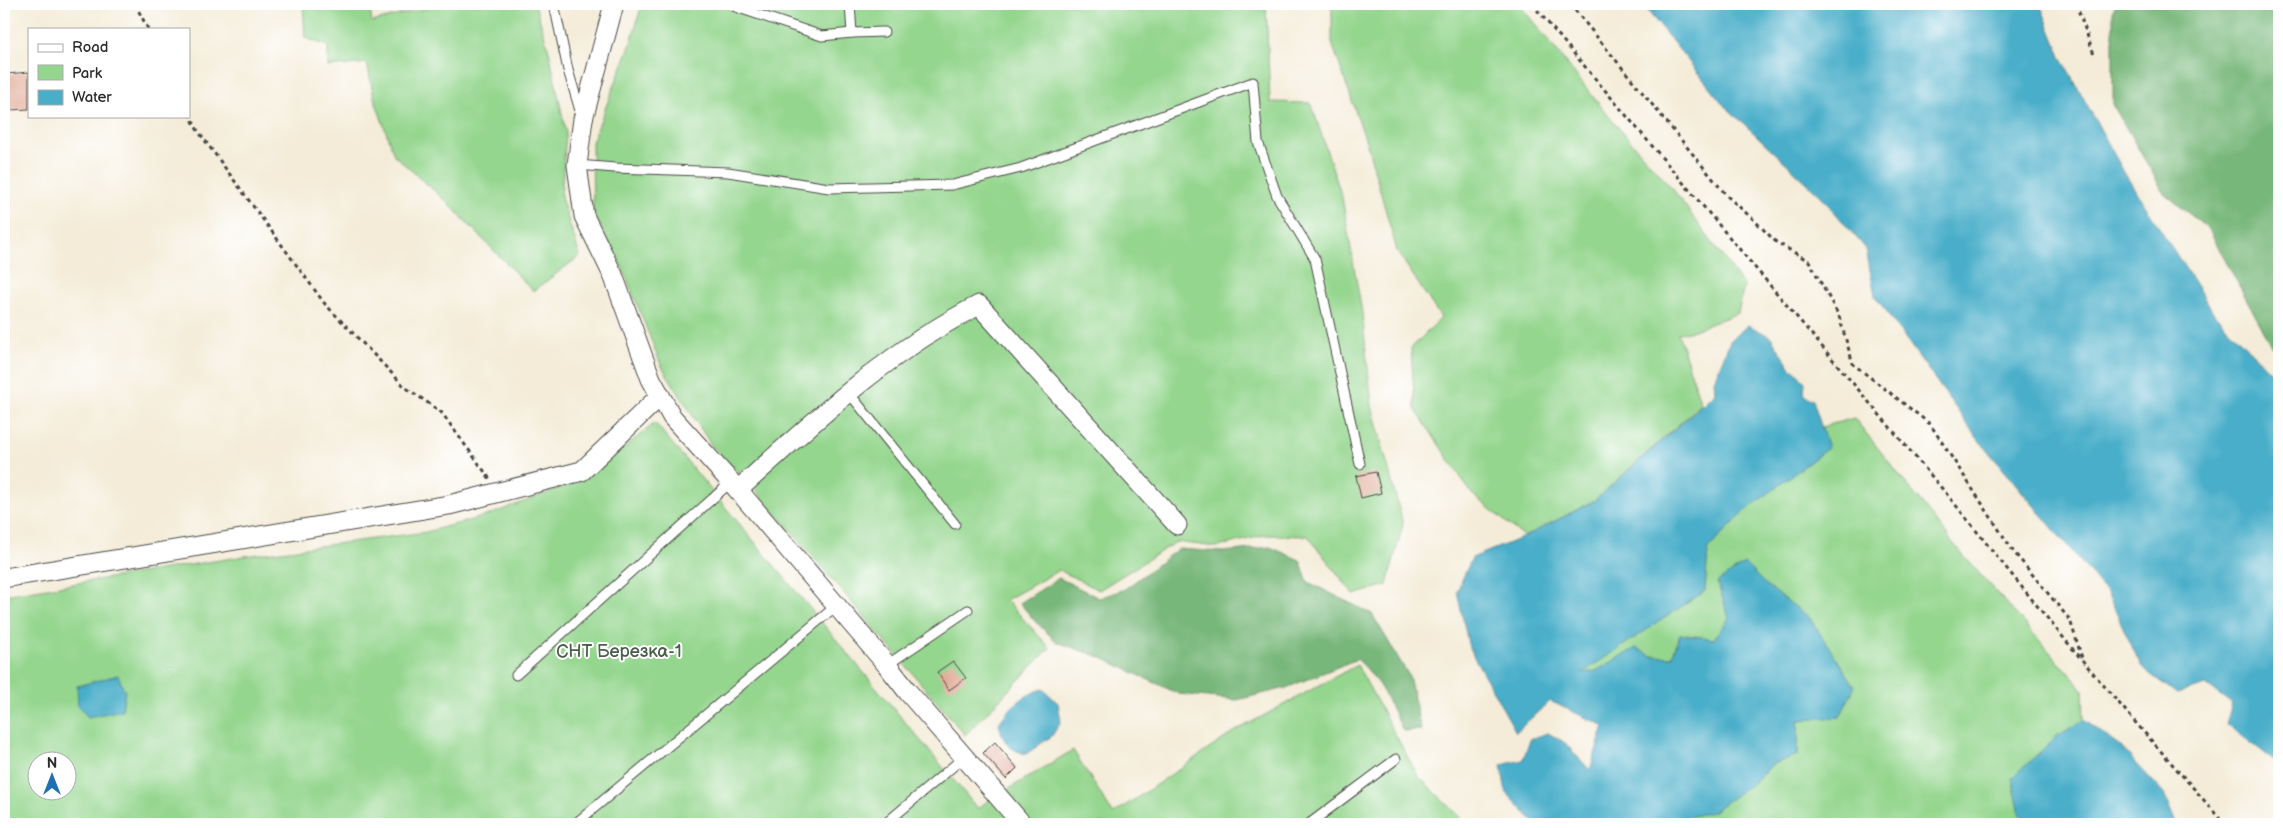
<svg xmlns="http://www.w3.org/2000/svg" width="2283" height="828" viewBox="0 0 2283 828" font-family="'Balsamiq Sans',sans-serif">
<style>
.green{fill:#94d68e;stroke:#60805c;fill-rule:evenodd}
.forest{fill:#77b779;stroke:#517152}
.water{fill:#4aaec9;stroke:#3a6c7a}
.building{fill:#e2b09d}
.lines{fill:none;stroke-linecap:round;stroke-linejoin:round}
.lane-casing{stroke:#494845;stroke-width:11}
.street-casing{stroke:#494845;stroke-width:21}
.path{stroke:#494845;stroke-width:3;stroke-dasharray:4 4;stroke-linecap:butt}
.lane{stroke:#fff;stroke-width:9}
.street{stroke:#fff;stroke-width:19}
.labels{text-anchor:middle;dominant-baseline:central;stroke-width:4;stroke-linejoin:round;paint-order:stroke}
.park-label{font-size:18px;fill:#4a5e49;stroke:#fff}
</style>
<rect width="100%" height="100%" fill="#fff"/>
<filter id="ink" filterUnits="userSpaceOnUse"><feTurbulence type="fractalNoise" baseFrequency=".02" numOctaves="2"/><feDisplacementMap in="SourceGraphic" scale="10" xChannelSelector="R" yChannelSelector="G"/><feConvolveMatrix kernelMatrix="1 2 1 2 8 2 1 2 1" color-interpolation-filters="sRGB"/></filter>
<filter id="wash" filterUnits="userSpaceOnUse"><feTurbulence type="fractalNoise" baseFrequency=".0096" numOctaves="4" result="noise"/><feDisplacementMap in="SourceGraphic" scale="20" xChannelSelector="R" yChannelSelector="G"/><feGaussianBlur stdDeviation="1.12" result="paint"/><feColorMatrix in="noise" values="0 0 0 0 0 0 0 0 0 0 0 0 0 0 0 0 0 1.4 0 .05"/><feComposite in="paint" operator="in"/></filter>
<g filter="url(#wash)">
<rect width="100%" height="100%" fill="#f4ecd8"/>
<g class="green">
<polygon points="303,4 369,4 372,22 442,4 535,4 549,51 566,133 561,197 580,256 533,291 447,202 394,155 374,97 367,63 328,67 328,46 305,38"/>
<polygon points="642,4 1266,4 1270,102 1311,103 1342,197 1362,313 1372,406 1403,524 1387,585 1354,595 1308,536 1265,535 1217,547 1176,542 1099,590 1059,570 1006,600 1050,648 965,735 755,489 711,445 661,365 623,269 593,213 592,142 630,46"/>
<polygon points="1332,4 1519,4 1611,119 1672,188 1744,286 1738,313 1689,332 1678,333 1701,404 1594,501 1524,537 1472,494 1415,409 1411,348 1441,318 1397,251 1367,144 1332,43"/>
<polygon points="1854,418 1961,553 2083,689 2084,720 2057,736 2020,814 2032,824 1664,824 1663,822 1754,782 1773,764 1798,755 1798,720 1840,717 1766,585 1745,564 1729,618 1714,639 1680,634 1672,657 1651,656 1636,648 1596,671 1581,673 1705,591 1708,549 1745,511 1827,448 1821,427"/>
<path d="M655,423L977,808L1073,750L1113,814L1237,730L1357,665L1418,776L1468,824H4V595L251,555L426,532L489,515L586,478ZM38,760H68V790H38Z"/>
</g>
<g class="forest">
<polygon points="2116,4 2279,4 2279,359 2209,230 2164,193 2113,105 2113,10"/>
<path d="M1270,547L1300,560L1308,582L1372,614L1409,676L1421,730L1403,731C1390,705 1379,678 1357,659L1286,688L1237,700L1179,694L1100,657L1057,642L1033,619L1020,603L1059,578L1099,598L1125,589L1178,549L1223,552Z"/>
</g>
<g class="water">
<polygon points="1642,4 2040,4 2062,59 2125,174 2215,315 2279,380 2279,770 2274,760 2226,724 2232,704 2206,685 2177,694 2142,668 2107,593 1978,439 1875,296 1866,249 1821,196 1724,105"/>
<polygon points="1748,325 1771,337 1789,365 1805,382 1804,394 1813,400 1828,448 1745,511 1708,549 1705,591 1582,673 1596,671 1636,648 1651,656 1672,657 1680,634 1714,639 1729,618 1717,582 1745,564 1766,585 1809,617 1855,686 1840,717 1798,720 1798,755 1773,764 1754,782 1712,812 1664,822 1664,824 1536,824 1506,792 1501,765 1523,760 1530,739 1548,733 1564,742 1590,770 1604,726 1550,701 1516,732 1469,648 1457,591 1472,558 1524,537 1594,501 1715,393 1714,380 1730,341"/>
<polygon points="118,675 125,692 122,710 88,717 78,706 77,686"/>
<path d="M1043,689L1058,703L1061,721L1052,736L1026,754C1007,749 1003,741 999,723C1011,706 1023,695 1043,689Z"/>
<polygon points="2084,720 2119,745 2163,792 2175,821 2172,824 2032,824 2020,814 2012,778 2057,736"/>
</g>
<g id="blocks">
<g class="building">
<polygon points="29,72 29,109 10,110 7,74"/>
<polygon points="1376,472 1381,493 1361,498 1356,476"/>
<polygon points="953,661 966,678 949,690 937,672"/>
<polygon points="995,742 1017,768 1006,779 983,753"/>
</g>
</g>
</g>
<g filter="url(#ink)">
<use href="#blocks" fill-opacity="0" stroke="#494845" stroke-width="1"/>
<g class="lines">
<defs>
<g id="lane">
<polyline points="554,4 568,70 581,114"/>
<polyline points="850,4 852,33 884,32"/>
<polyline points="733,6 822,36 852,33"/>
<polyline points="577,165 615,168 728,172 829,188 952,185 1021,168 1253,82 1258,142 1277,196 1315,259 1360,464"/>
<polyline points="849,393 955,524"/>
<polyline points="887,665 968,610"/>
<polyline points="516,675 731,482"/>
<polyline points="575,824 836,606"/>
<polyline points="885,824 964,757"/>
<polyline points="1309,824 1396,759"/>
</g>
<g id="street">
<polyline points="614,4 583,119 577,165 584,216 613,275 651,379 672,417 738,490 887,665 908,692 1022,824"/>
<path d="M738,490C813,422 888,351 979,305L1177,525"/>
<polyline points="4,578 449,505 582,471 660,396"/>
</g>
</defs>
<use href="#lane" class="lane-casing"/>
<use href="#street" class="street-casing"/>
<g class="path">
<polyline points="135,4 148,29"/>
<path d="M1532,4L1950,498C2007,569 2064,640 2124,709C2157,748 2192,785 2224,824"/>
<polyline points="1570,4 1727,196 1753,219 1776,242 1809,261 1839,316 1853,364 1930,424 2013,551 2070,620 2082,658"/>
<polyline points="2076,4 2094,54"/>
<polyline points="189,113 198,131 325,304 405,387 441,412 490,479"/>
</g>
<use href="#lane" class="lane"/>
<use href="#street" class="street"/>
</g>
</g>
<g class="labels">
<g class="park-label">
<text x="619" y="651">СНТ Березка-1</text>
</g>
</g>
<rect width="2283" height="828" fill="none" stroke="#fff" stroke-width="20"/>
<rect x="28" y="28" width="162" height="90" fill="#ffffff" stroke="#aaaaaa"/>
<rect x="38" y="44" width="25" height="8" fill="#ffffff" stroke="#aaaaaa"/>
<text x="72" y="52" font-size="15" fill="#2b2b2b">Road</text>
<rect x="38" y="65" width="25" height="15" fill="#94d68e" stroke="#aaaaaa"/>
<text x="72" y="78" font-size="15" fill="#2b2b2b">Park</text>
<rect x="38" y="90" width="25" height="15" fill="#4aaec9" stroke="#aaaaaa"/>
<text x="72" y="102" font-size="15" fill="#2b2b2b">Water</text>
<g transform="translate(52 776)"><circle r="24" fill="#ffffff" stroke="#aaaaaa"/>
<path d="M0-4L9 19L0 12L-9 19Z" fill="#1f6fb2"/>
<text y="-8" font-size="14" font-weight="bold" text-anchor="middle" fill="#2b2b2b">N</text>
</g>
</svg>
